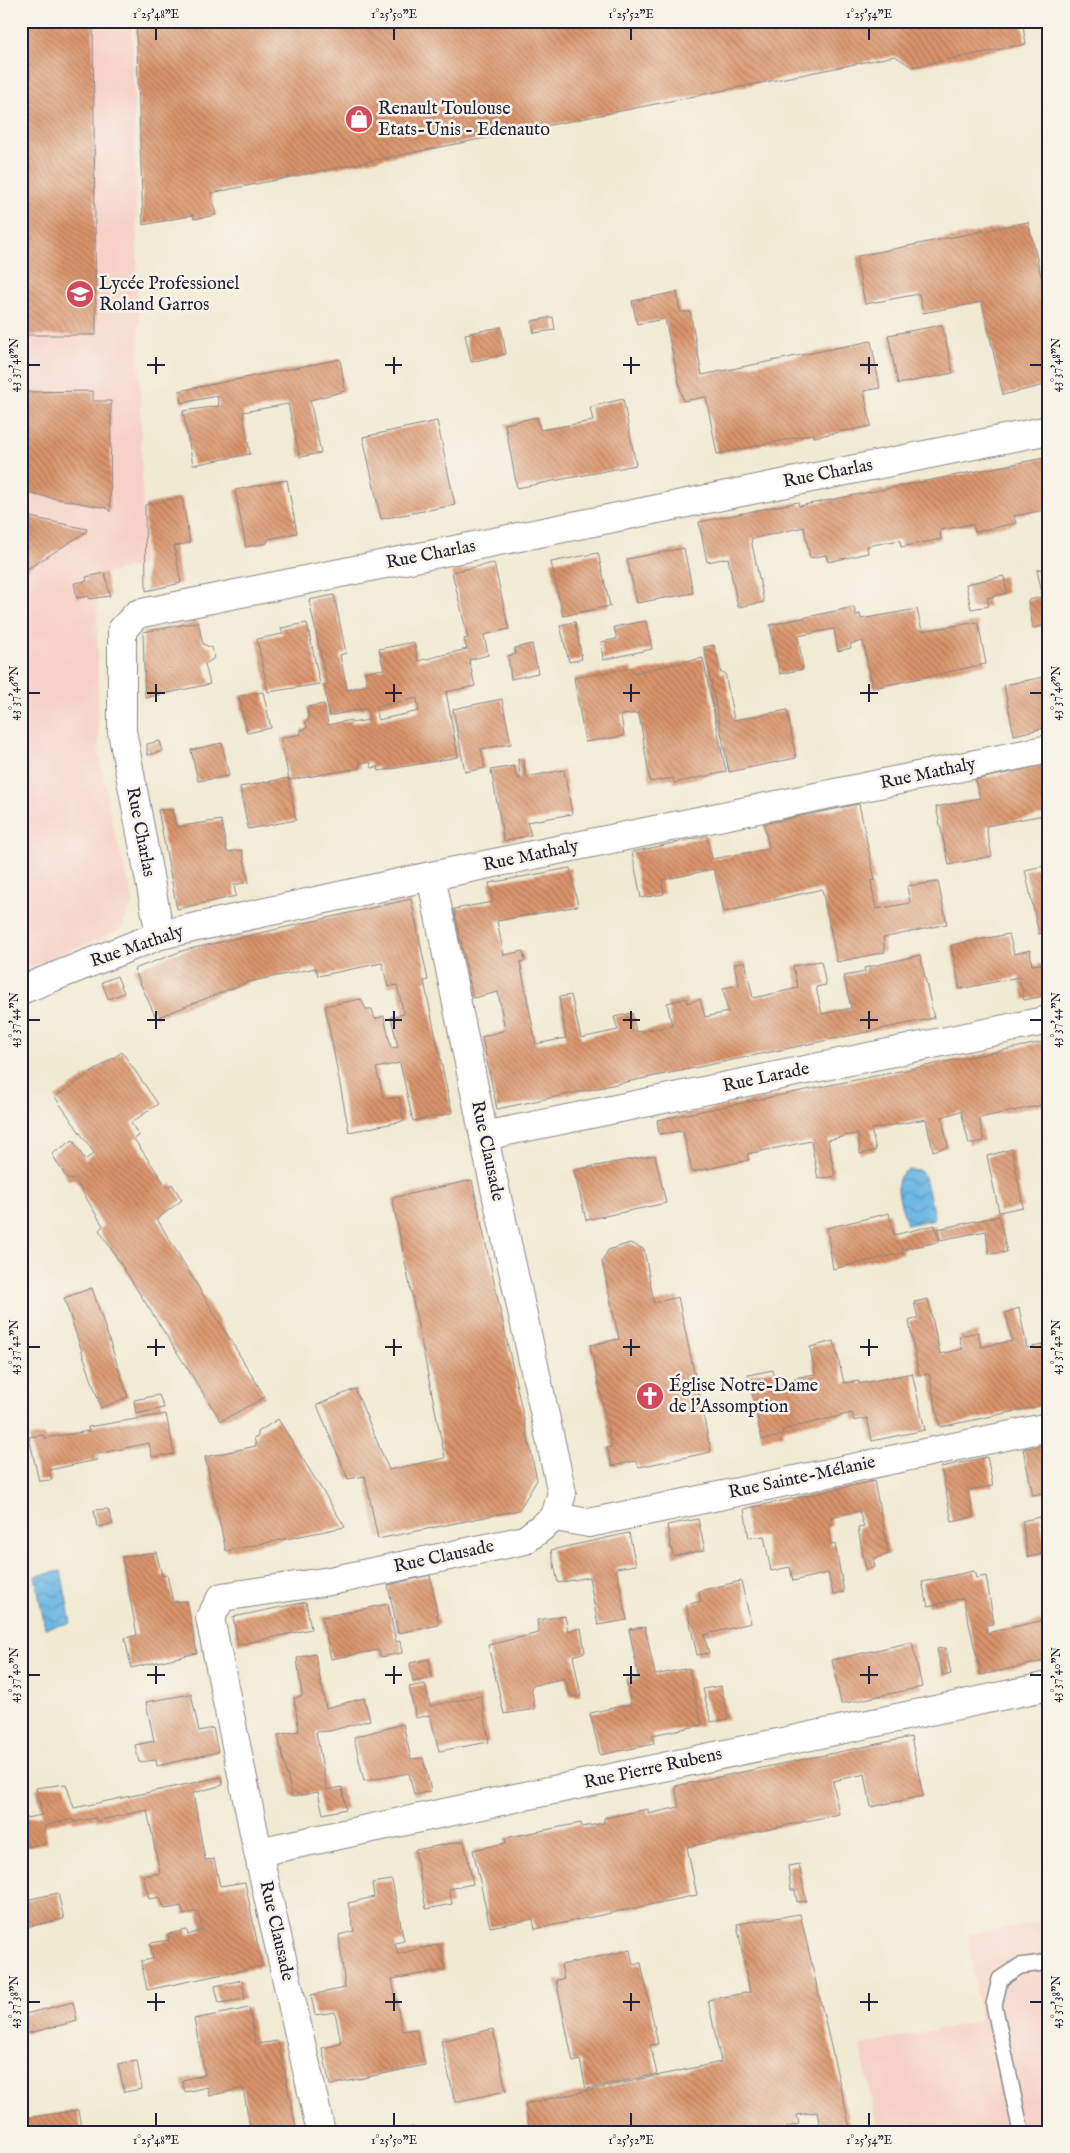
<svg xmlns="http://www.w3.org/2000/svg" width="1070" height="2153" viewBox="0 0 1070 2153" font-family="'IM FELL English',serif">
<style>
.built{fill:#f7d1c8}
.water{fill:url(#water-waves);stroke:#466c90}
.building{fill:url(#building-back-hatch);fill-rule:evenodd}
.lines{fill:none;stroke-linecap:round;stroke-linejoin:round}
.service-casing{stroke:#8a8687;stroke-width:18}
.minor-casing{stroke:#8a8687;stroke-width:30}
.service{stroke:#fff;stroke-width:15}
.minor{stroke:#fff;stroke-width:28}
.ticks{fill:none;stroke:#22223b;stroke-width:2}
.labels{text-anchor:middle;dominant-baseline:central;stroke-width:5;stroke-linejoin:round;paint-order:stroke}
.poi-label{font-size:18px;fill:#22223b;stroke:#f7f3e8;text-anchor:start}
.street-label{font-size:18px;fill:#22223b;stroke:#f7f3e8}
.neatline{fill:none;stroke:#22223b;stroke-width:2}
.ticks-label{font-size:12px;text-anchor:middle;fill:#22223b}
</style>
<defs>
<pattern id="water-waves" width="16" height="10" patternUnits="userSpaceOnUse" patternTransform="scale(1.25)"><rect width="16" height="10" fill="#6ab7e4"/><path d="M0 5q4-4 8 0t8 0" fill="none" stroke="#5794ba"/></pattern>
<pattern id="building-back-hatch" width="6" height="6" patternUnits="userSpaceOnUse" patternTransform="scale(1.25)"><rect width="6" height="6" fill="#da946c"/><path d="M-1 5l2 2M0 0l6 6M5-1l2 2" fill="none" stroke="#b0785a"/></pattern>
</defs>
<rect width="100%" height="100%" fill="#f7f3e8"/>
<filter id="ink" filterUnits="userSpaceOnUse"><feTurbulence type="fractalNoise" baseFrequency=".02" numOctaves="2"/><feDisplacementMap in="SourceGraphic" scale="10" xChannelSelector="R" yChannelSelector="G"/><feConvolveMatrix kernelMatrix="1 2 1 2 8 2 1 2 1" color-interpolation-filters="sRGB"/></filter>
<filter id="wash" filterUnits="userSpaceOnUse"><feTurbulence type="fractalNoise" baseFrequency=".0096" numOctaves="4" result="noise"/><feDisplacementMap in="SourceGraphic" scale="20" xChannelSelector="R" yChannelSelector="G"/><feGaussianBlur stdDeviation="1.12" result="paint"/><feColorMatrix in="noise" values="0 0 0 0 0 0 0 0 0 0 0 0 0 0 0 0 0 1.4 0 .05"/><feComposite in="paint" operator="in"/></filter>
<g filter="url(#wash)">
<rect width="100%" height="100%" fill="#f1ead3"/>
<g class="built">
<polygon points="21,21 132,21 144,565 106,573 110,596 97,599 99,754 114,830 134,901 120,930 21,971"/>
<polygon points="1049,1920 1049,2132 878,2132 860,2045 980,2021 968,1935"/>
</g>
<g class="water">
<path d="M910,1170L920,1171L925,1177L935,1219L907,1225C903,1209 887,1175 910,1170Z"/>
<polygon points="61,1571 71,1623 45,1628 35,1576"/>
</g>
<g id="blocks">
<g class="building">
<polygon points="21,21 93,21 96,335 21,335"/>
<polygon points="136,21 1022,21 1026,44 912,67 895,56 231,189 211,193 216,215 194,219 193,215 143,225"/>
<polygon points="1028,222 1049,308 1049,384 1003,395 982,302 923,313 919,294 865,304 857,263 858,256"/>
<polygon points="677,292 680,312 690,312 702,375 871,341 880,388 864,391 871,426 814,437 813,434 717,454 706,397 683,401 665,319 637,324 632,301"/>
<polygon points="553,317 555,330 534,333 532,321"/>
<polygon points="942,325 953,373 898,384 888,335"/>
<polygon points="501,327 506,354 471,362 465,334"/>
<polygon points="340,359 345,391 310,400 321,453 300,457 288,404 243,412 250,454 193,465 183,411 219,406 217,396 181,403 179,391"/>
<polygon points="93,391 93,401 111,401 110,512 107,508 21,492 21,392"/>
<polygon points="623,399 636,465 517,488 505,424 537,417 540,430 593,421 590,407"/>
<polygon points="437,421 455,505 381,519 363,437"/>
<polygon points="1049,457 1049,509 1014,516 1016,523 975,532 973,524 940,530 941,539 901,547 900,540 867,546 868,553 828,562 826,555 810,558 804,527 751,539 764,602 738,607 728,558 707,562 699,522 798,502 799,506"/>
<polygon points="287,480 297,533 268,539 267,543 246,547 235,490"/>
<polygon points="182,497 190,543 174,546 181,583 146,591 145,505"/>
<polygon points="21,515 87,529 86,532 21,573"/>
<polygon points="684,548 693,593 637,603 627,559"/>
<polygon points="598,553 610,606 563,616 551,562"/>
<path d="M494,563L509,629L484,635L488,655L469,660L475,686L446,692L458,757L379,771L378,767L372,768L370,762L359,763L360,768L289,780L281,738L301,734V730L307,728L305,721L309,720L307,707L324,704L328,725L351,720V723L369,720L367,708L329,716L324,685L327,684L309,600L334,595L346,653L340,655L347,690L367,685L365,672L384,669L379,649L414,642L418,661L467,649L464,639L468,638L452,572ZM417,698L419,711L378,720L375,707Z"/>
<polygon points="1049,568 1049,596 1043,597 1037,570"/>
<polygon points="105,573 110,596 89,599 89,596 77,598 74,583 87,581 86,577"/>
<polygon points="1004,576 1007,593 987,598 989,606 971,609 966,584"/>
<polygon points="1043,597 1049,625 1033,628 1028,600"/>
<polygon points="854,607 856,615 860,614 861,619 917,609 922,631 978,622 986,664 873,688 863,641 850,644 851,648 838,651 834,629 798,636 803,669 780,674 770,625"/>
<polygon points="646,621 652,649 603,660 601,642 617,639 614,627"/>
<polygon points="198,622 203,644 212,648 214,655 213,659 205,664 210,684 145,698 143,632"/>
<polygon points="575,622 582,659 569,662 560,625"/>
<polygon points="307,623 320,684 268,692 257,639 283,634 281,628"/>
<polygon points="532,644 538,673 511,679 508,656 516,654 515,648"/>
<polygon points="714,645 721,673 725,673 734,720 787,710 796,758 729,772 704,647"/>
<polygon points="703,658 726,772 674,783 673,778 650,782 639,713 621,715 624,736 585,742 574,678 631,668 632,673"/>
<polygon points="1049,676 1049,727 1014,735 1004,685"/>
<polygon points="263,692 271,728 247,733 239,696"/>
<polygon points="502,699 511,744 481,749 485,768 465,772 453,709"/>
<polygon points="160,741 163,751 147,755 147,744"/>
<polygon points="222,743 229,776 198,781 191,750"/>
<polygon points="523,758 526,777 564,770 572,814 527,822 531,835 504,841 491,770 514,766 517,778 520,779 518,759"/>
<polygon points="1049,764 1049,814 986,826 992,856 949,865 936,807 980,798 975,780"/>
<polygon points="288,778 296,820 248,829 240,787"/>
<polygon points="859,804 875,880 871,881 876,909 910,903 907,886 938,882 947,924 883,938 885,952 837,962 822,889 724,912 714,869 662,880 664,894 641,898 632,852 707,836 712,859 769,849 764,824"/>
<polygon points="172,809 176,827 221,820 227,852 242,850 249,882 234,885 236,896 177,909 158,810"/>
<polygon points="1049,865 1049,937 1048,937 1047,932 1039,934 1025,870"/>
<polygon points="570,868 578,906 497,921 504,955 523,951 525,961 520,962 536,1044 566,1038 559,997 571,995 581,1038 618,1030 614,1017 632,1013 636,1032 672,1026 667,1003 687,998 687,1003 700,999 705,1017 728,1012 723,988 739,985 734,964 745,961 753,998 798,988 793,966 821,961 826,985 816,987 822,1014 851,1008 844,976 865,972 864,968 920,955 934,1018 497,1109 482,1037 505,1030 498,992 473,998 454,909 493,902 489,883"/>
<polygon points="411,899 428,980 424,981 452,1113 413,1121 400,1063 376,1068 384,1099 399,1097 404,1121 349,1132 325,1006 361,999 366,1009 372,1009 375,1019 384,1016 391,1048 398,1047 391,1017 404,1014 397,985 388,987 382,963 318,976 316,968 248,982 156,1018 134,969 185,950"/>
<polygon points="1009,934 1014,954 1030,950 1032,965 1049,963 1049,995 1024,1000 1019,977 960,989 951,945"/>
<polygon points="117,976 124,993 108,999 102,982"/>
<polygon points="1049,1041 1049,1118 1045,1119 1042,1105 979,1118 984,1141 969,1144 961,1111 942,1117 948,1147 933,1151 926,1119 871,1129 876,1150 860,1154 858,1133 828,1140 835,1176 818,1179 811,1141 747,1154 749,1160 692,1172 683,1131 659,1134 657,1120"/>
<polygon points="122,1052 158,1104 131,1123 139,1136 134,1139 167,1187 172,1184 182,1200 157,1219 265,1397 221,1421 99,1230 103,1226 75,1179 68,1180 52,1154 73,1140 85,1160 94,1153 55,1097"/>
<polygon points="1012,1149 1023,1207 999,1212 987,1156"/>
<polygon points="655,1155 666,1203 586,1220 574,1170"/>
<polygon points="472,1180 537,1480 519,1510 378,1539 365,1476 348,1479 317,1405 355,1389 389,1470 445,1458 392,1198"/>
<polygon points="889,1213 894,1235 935,1225 939,1242 902,1249 903,1253 833,1269 827,1228"/>
<polygon points="999,1216 1007,1252 989,1254 986,1231 940,1240 938,1229"/>
<polygon points="630,1243 644,1249 654,1303 678,1297 711,1452 639,1467 636,1461 612,1466 607,1448 612,1447 590,1345 619,1339 602,1262 608,1250"/>
<polygon points="92,1288 128,1397 101,1408 64,1298"/>
<polygon points="928,1299 940,1354 962,1349 959,1336 978,1332 981,1347 1012,1341 1006,1313 1019,1308 1027,1348 1043,1345 1049,1370 1049,1404 940,1427 929,1374 919,1375 909,1321 918,1318 914,1302"/>
<polygon points="834,1341 844,1383 859,1381 859,1384 912,1373 925,1430 872,1441 867,1418 854,1421 852,1413 782,1430 783,1435 762,1440 748,1375 773,1370 776,1385 795,1381 794,1378 815,1374 810,1347"/>
<polygon points="159,1395 164,1408 136,1414 134,1400"/>
<polygon points="166,1414 174,1454 152,1457 149,1443 97,1454 97,1460 49,1470 52,1480 39,1481 29,1437 44,1435 45,1438 89,1431 88,1427"/>
<polygon points="278,1419 345,1527 226,1551 205,1457 256,1446 254,1437 258,1437 258,1432"/>
<polygon points="1049,1444 1049,1492 1033,1495 1023,1449"/>
<polygon points="987,1457 993,1486 968,1490 974,1517 952,1522 941,1467"/>
<polygon points="874,1481 889,1554 873,1559 875,1567 866,1570 858,1528 864,1527 859,1511 831,1517 832,1525 829,1527 831,1545 835,1544 844,1592 833,1594 828,1573 793,1581 790,1567 771,1571 764,1536 749,1538 744,1509"/>
<polygon points="108,1509 113,1524 97,1527 94,1510"/>
<polygon points="1040,1517 1044,1542 1049,1541 1049,1553 1028,1557 1022,1521"/>
<polygon points="698,1519 705,1550 673,1556 667,1525"/>
<polygon points="629,1533 636,1565 616,1568 627,1620 598,1625 589,1577 558,1583 551,1550"/>
<polygon points="156,1552 162,1576 167,1575 173,1602 187,1601 197,1653 131,1668 125,1638 137,1635 122,1557"/>
<polygon points="974,1571 976,1578 986,1576 994,1624 986,1625 987,1633 1049,1619 1049,1660 981,1675 963,1598 928,1606 922,1582"/>
<polygon points="430,1575 439,1625 398,1633 388,1585"/>
<polygon points="741,1581 751,1623 704,1635 709,1653 697,1655 686,1605 701,1601 699,1591"/>
<polygon points="306,1602 311,1629 238,1645 233,1617"/>
<polygon points="388,1604 396,1642 400,1641 402,1653 381,1657 378,1650 331,1659 322,1617"/>
<polygon points="565,1616 568,1631 581,1628 585,1652 573,1656 581,1696 570,1696 565,1678 531,1686 535,1709 504,1714 488,1645 539,1633 537,1620"/>
<polygon points="645,1627 655,1675 689,1668 702,1725 652,1735 654,1744 600,1755 590,1713 631,1704 626,1681 639,1678 629,1629"/>
<polygon points="912,1642 922,1687 841,1704 832,1660"/>
<polygon points="946,1648 951,1674 943,1676 937,1649"/>
<polygon points="315,1654 326,1708 364,1698 370,1720 330,1731 316,1732 327,1790 342,1787 346,1809 323,1814 318,1792 292,1797 278,1735 299,1731 294,1698 302,1696 297,1658"/>
<polygon points="429,1659 432,1678 413,1682 410,1663"/>
<polygon points="425,1684 430,1706 481,1696 489,1742 439,1751 430,1715 416,1718 409,1687"/>
<polygon points="721,1686 728,1719 711,1722 703,1689"/>
<polygon points="191,1694 199,1731 213,1728 218,1752 157,1766 156,1760 139,1762 135,1745 154,1741 146,1702"/>
<polygon points="403,1724 411,1759 423,1758 431,1791 414,1795 409,1773 364,1781 354,1737"/>
<polygon points="911,1737 923,1796 871,1807 865,1774 833,1781 839,1814 687,1847 697,1895 535,1929 533,1919 490,1927 473,1850 506,1843 505,1838 581,1823 582,1827 604,1823 604,1818 648,1809 648,1814 679,1807 675,1786"/>
<polygon points="221,1777 223,1785 193,1793 205,1860 214,1859 220,1886 245,1882 262,1966 147,1990 141,1961 153,1959 150,1943 169,1940 168,1934 187,1930 188,1935 202,1930 198,1911 184,1915 181,1906 165,1909 160,1897 149,1899 143,1876 160,1873 147,1810 96,1821 95,1818 73,1822 72,1819 44,1826 47,1843 21,1848 21,1819 42,1815 36,1788 66,1784 74,1808"/>
<polygon points="464,1841 473,1884 449,1889 452,1904 426,1909 415,1850"/>
<polygon points="799,1864 806,1901 797,1902 795,1890 791,1890 788,1866"/>
<polygon points="392,1880 404,1941 395,1943 398,1954 440,1944 445,1970 392,1979 402,2031 416,2029 425,2065 330,2085 322,2048 341,2044 335,2012 315,2015 311,1995 345,1988 339,1935 354,1931 348,1903 374,1897 372,1883"/>
<polygon points="58,1893 64,1919 21,1928 21,1901"/>
<polygon points="800,1914 851,2132 821,2132 817,2112 797,2115 799,2124 787,2127 788,2132 530,2132 525,2104 721,2062 708,2000 750,1992 737,1924"/>
<polygon points="630,1950 633,1965 641,1963 648,1997 658,2044 650,2045 657,2074 586,2089 580,2060 573,2062 556,1980 564,1979 561,1965"/>
<polygon points="242,1980 245,1999 219,2003 215,1986"/>
<polygon points="73,2002 77,2021 25,2034 21,2015"/>
<polygon points="249,2008 256,2044 278,2041 297,2132 251,2132 243,2088 209,2096 208,2087 185,2092 182,2080 205,2075 194,2019"/>
<polygon points="493,2029 506,2091 455,2102 441,2041"/>
<polygon points="137,2061 142,2089 124,2092 118,2064"/>
<polygon points="78,2110 82,2132 21,2132 21,2119"/>
<polygon points="413,2127 414,2132 396,2132 396,2131"/>
</g>
</g>
</g>
<g filter="url(#ink)">
<use href="#blocks" fill-opacity="0" stroke="#8a8687" stroke-width="1"/>
<g class="lines">
<defs>
<polyline id="service" points="1021,2132 994,2005 1000,1979 1020,1966 1049,1962"/>
<g id="minor">
<polyline points="160,935 122,731 122,630 137,614 1049,430"/>
<polyline points="21,990 160,935 431,876 1049,749"/>
<polyline points="484,1136 1049,1020"/>
<polyline points="555,1517 589,1523 1049,1427"/>
<polyline points="258,1852 1049,1686"/>
<polyline points="321,2132 258,1852 210,1618 222,1597 330,1581 525,1540 555,1517 562,1493 489,1161 431,876"/>
</g>
</defs>
<use href="#service" class="service-casing"/>
<use href="#minor" class="minor-casing"/>
<use href="#service" class="service"/>
<use href="#minor" class="minor"/>
</g>
</g>
<path class="ticks" d="M156,28V40M394,28V40M631,28V40M869,28V40M156,357V374M394,357V374M631,357V374M869,357V374M28,365H40M147,365H165M385,365H402M623,365H640M860,365H878M1030,365H1042M156,684V702M394,684V702M631,684V702M869,684V702M28,693H40M147,693H165M385,693H402M623,693H640M860,693H878M1030,693H1042M156,1011V1029M394,1011V1029M631,1011V1029M869,1011V1029M28,1020H40M147,1020H165M385,1020H402M623,1020H640M860,1020H878M1030,1020H1042M156,1339V1356M394,1339V1356M631,1339V1356M869,1339V1356M28,1347H40M147,1347H165M385,1347H402M623,1347H640M860,1347H878M1030,1347H1042M156,1666V1684M394,1666V1684M631,1666V1684M869,1666V1684M28,1675H40M147,1675H165M385,1675H402M623,1675H640M860,1675H878M1030,1675H1042M156,1993V2011M394,1993V2011M631,1993V2011M869,1993V2011M28,2002H40M147,2002H165M385,2002H402M623,2002H640M860,2002H878M1030,2002H1042M156,2113V2126M394,2113V2126M631,2113V2126M869,2113V2126"/>
<defs>
<symbol id="shop-disc" viewBox="-11 -11 22 22"><circle r="9.5" fill="#d1495b" stroke="#f7f3e8"/><path d="M-5-2.5h2.3a2.7 3.5 0 0 1 5.4 0H5L5.5 6h-11ZM-1.5-2.5h3a1.5 2.3 0 0 0-3 0Z" fill="#fff"/></symbol>
<symbol id="school-disc" viewBox="-11 -11 22 22"><circle r="9.5" fill="#d1495b" stroke="#f7f3e8"/><path d="M0-5L7-2L0 1L-7-2ZM-4 1L0 2.5L4 1V4Q0 6-4 4Z" fill="#fff"/></symbol>
<symbol id="church-disc" viewBox="-11 -11 22 22"><circle r="9.5" fill="#d1495b" stroke="#f7f3e8"/><path d="M-1.2-6h2.4v3.5h3.3v2.4h-3.3V6h-2.4V-.1h-3.3v-2.4h3.3Z" fill="#fff"/></symbol>
</defs>
<g fill-rule="evenodd">
<use href="#shop-disc" x="343" y="103" width="32" height="32"/>
<use href="#school-disc" x="64" y="278" width="32" height="32"/>
<use href="#church-disc" x="634" y="1380" width="32" height="32"/>
</g>
<g class="labels">
<g class="poi-label">
<text x="378" y="109">Renault Toulouse<tspan x="378" dy="21">Etats-Unis - Edenauto</tspan></text>
<text x="99" y="284">Lycée Professionel<tspan x="99" dy="21">Roland Garros</tspan></text>
<text x="669" y="1386">Église Notre-Dame<tspan x="669" dy="21">de l'Assomption</tspan></text>
</g>
<g class="street-label">
<text transform="translate(828 474) rotate(-11)">Rue Charlas</text>
<text transform="translate(431 555) rotate(-11)">Rue Charlas</text>
<text transform="translate(928 774) rotate(-12)">Rue Mathaly</text>
<text transform="translate(140 832) rotate(79)">Rue Charlas</text>
<text transform="translate(531 856) rotate(-12)">Rue Mathaly</text>
<text transform="translate(137 947) rotate(-19)">Rue Mathaly</text>
<text transform="translate(766 1078) rotate(-12)">Rue Larade</text>
<text transform="translate(487 1151) rotate(78)">Rue Clausade</text>
<text transform="translate(802 1478) rotate(-12)">Rue Sainte-Mélanie</text>
<text transform="translate(444 1557) rotate(-12)">Rue Clausade</text>
<text transform="translate(653 1769) rotate(-12)">Rue Pierre Rubens</text>
<text transform="translate(276 1931) rotate(77)">Rue Clausade</text>
</g>
</g>
<rect width="1070" height="2153" fill="none" stroke="#f7f3e8" stroke-width="55"/>
<rect x="28" y="28" width="1014" height="2098" class="neatline"/>
<g class="ticks-label">
<text x="156" y="18">1°25'48"E</text>
<text x="394" y="18">1°25'50"E</text>
<text x="631" y="18">1°25'52"E</text>
<text x="869" y="18">1°25'54"E</text>
<text transform="translate(14 365) rotate(-90)" y="4">43°37'48"N</text>
<text transform="translate(1056 365) rotate(-90)" y="4">43°37'48"N</text>
<text transform="translate(14 693) rotate(-90)" y="4">43°37'46"N</text>
<text transform="translate(1056 693) rotate(-90)" y="4">43°37'46"N</text>
<text transform="translate(14 1020) rotate(-90)" y="4">43°37'44"N</text>
<text transform="translate(1056 1020) rotate(-90)" y="4">43°37'44"N</text>
<text transform="translate(14 1347) rotate(-90)" y="4">43°37'42"N</text>
<text transform="translate(1056 1347) rotate(-90)" y="4">43°37'42"N</text>
<text transform="translate(14 1675) rotate(-90)" y="4">43°37'40"N</text>
<text transform="translate(1056 1675) rotate(-90)" y="4">43°37'40"N</text>
<text transform="translate(14 2002) rotate(-90)" y="4">43°37'38"N</text>
<text transform="translate(1056 2002) rotate(-90)" y="4">43°37'38"N</text>
<text x="156" y="2144">1°25'48"E</text>
<text x="394" y="2144">1°25'50"E</text>
<text x="631" y="2144">1°25'52"E</text>
<text x="869" y="2144">1°25'54"E</text>
</g>
</svg>
